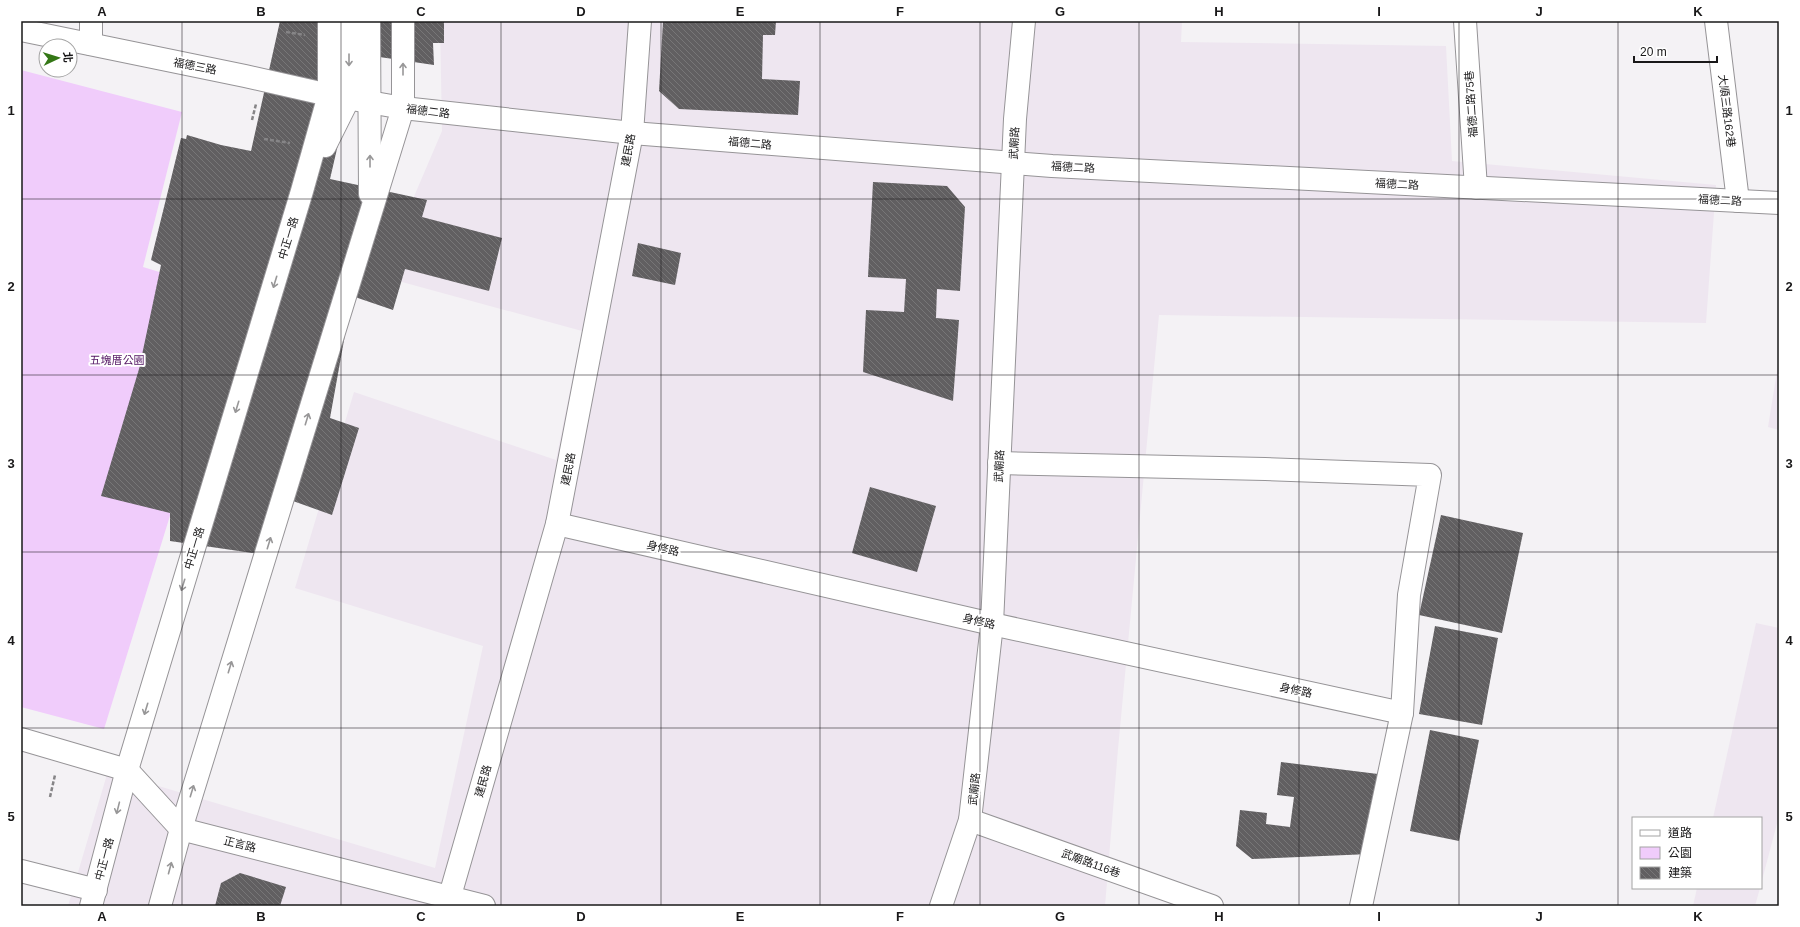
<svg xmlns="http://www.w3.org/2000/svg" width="1800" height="927" viewBox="0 0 1800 927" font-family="Helvetica,'Noto Sans TC',sans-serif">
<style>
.built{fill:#eee6f0}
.park{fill:#f0ccfb}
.building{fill:url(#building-back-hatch)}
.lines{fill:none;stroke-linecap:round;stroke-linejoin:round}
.minor-casing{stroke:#969497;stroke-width:24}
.tertiary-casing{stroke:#969497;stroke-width:24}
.path{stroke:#868587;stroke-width:2.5;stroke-dasharray:4 2;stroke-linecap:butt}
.minor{stroke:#fff;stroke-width:22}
.tertiary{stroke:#fff;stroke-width:22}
.oneway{stroke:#989798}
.grid{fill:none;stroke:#191819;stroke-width:1;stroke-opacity:0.55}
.labels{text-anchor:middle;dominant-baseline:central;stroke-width:4;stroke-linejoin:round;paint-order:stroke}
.street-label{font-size:11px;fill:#191819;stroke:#fff}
.park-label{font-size:11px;fill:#511261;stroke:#fff}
.neatline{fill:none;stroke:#191819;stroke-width:1.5}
.grid-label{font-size:13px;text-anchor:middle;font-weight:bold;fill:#191819}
</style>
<defs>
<pattern id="building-back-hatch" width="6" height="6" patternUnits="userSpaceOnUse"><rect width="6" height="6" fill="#615f61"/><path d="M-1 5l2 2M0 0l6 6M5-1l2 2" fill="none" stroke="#777677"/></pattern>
</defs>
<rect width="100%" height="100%" fill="#f4f2f5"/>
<g class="built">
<polygon points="440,21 1182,21 1181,42 1446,46 1452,161 1716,185 1706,323 1159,315 1118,749 1105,906 68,906 108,771 435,868 483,646 295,588 354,392 556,460 582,331 380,276 442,131"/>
<polygon points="1779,359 1779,430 1768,427"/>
<polygon points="1756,623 1779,628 1779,816 1761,884 1761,818 1713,818"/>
<polygon points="1697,888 1760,888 1755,906 1693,906"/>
</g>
<polygon class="park" points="21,70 182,112 143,267 238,296 104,729 21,707"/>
<g class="building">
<polygon points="280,21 444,21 444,43 433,43 434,65 359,54 330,179 427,200 422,217 502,238 489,291 405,269 393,310 352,296 330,418 359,428 332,515 293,501 274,556 170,541 170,513 101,496 139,369 161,265 151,260 181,138 186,139 187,135 221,145 251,151"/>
<polygon points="663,21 776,21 775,35 763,35 762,79 800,81 798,115 679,109 659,91"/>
<polygon points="873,182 947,186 965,207 960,291 937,289 936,318 959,320 953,401 863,372 866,310 904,312 906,279 868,277"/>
<polygon points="638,243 681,253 675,285 632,276"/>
<polygon points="870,487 936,506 917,572 852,553"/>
<polygon points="1441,515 1523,533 1502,633 1419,615"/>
<polygon points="1435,626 1498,638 1482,725 1419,714"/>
<polygon points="1430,730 1479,740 1459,841 1410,831"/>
<polygon points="1281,762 1378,774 1370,854 1252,859 1236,846 1240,810 1267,813 1266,824 1290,827 1294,797 1277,795"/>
<polygon points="240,873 286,887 280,906 215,906 221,883"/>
</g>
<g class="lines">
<defs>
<g id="minor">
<polyline points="329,21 329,95"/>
<polyline points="1465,21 1476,188"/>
<polyline points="1716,21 1738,201"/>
<polyline points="21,30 245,76 329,95 403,108 632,133 1052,166 1779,203"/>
<polyline points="91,44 91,21"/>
<polyline points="403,108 403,21"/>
<polyline points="999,463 1265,469 1430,475 1409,595 1402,713 1361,906"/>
<polyline points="557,524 992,624 1402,713"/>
<polyline points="21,739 127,770 181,829 484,906"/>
<polyline points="970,820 1212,906"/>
<polyline points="21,871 96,890"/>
<polyline points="447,906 557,524 632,133 640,21"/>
<polyline points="941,906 970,820 992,624 1015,119 1024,21"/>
</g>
<g id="tertiary">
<polyline points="369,21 370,194"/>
<polyline points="325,146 349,98 349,21"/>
<polyline points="91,906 127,770 302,191 329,95"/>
<polyline points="160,906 181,829 206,748 403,108"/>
</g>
</defs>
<use href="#minor" class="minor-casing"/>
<use href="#tertiary" class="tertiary-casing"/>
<g class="path">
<polyline points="286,32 305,35"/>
<polyline points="252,120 256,104"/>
<polyline points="264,139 290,143"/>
<polyline points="50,797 55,775"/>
</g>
<use href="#minor" class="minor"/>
<use href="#tertiary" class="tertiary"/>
</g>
<defs><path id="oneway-shaft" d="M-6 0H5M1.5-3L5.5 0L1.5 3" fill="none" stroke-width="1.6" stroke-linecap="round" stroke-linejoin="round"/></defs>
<g class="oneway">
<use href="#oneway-shaft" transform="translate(349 60) rotate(90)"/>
<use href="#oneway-shaft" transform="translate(403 69) rotate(-90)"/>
<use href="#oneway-shaft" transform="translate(370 161) rotate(-90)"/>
<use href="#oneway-shaft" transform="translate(275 282) rotate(107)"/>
<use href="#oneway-shaft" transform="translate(237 407) rotate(107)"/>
<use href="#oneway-shaft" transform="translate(307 419) rotate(-73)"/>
<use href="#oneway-shaft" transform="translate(269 543) rotate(-73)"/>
<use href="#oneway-shaft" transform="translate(183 585) rotate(107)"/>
<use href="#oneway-shaft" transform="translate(230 667) rotate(-73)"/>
<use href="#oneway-shaft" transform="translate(146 709) rotate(107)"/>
<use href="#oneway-shaft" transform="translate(192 791) rotate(-73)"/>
<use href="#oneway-shaft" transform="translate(118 808) rotate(104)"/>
<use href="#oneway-shaft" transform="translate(170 868) rotate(-75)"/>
</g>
<path class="grid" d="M182,21V906M341,21V906M501,21V906M661,21V906M820,21V906M980,21V906M1139,21V906M1299,21V906M1459,21V906M1618,21V906M21,199H1779M21,375H1779M21,552H1779M21,728H1779"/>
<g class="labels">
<g class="street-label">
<text transform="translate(195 66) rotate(11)">福德三路</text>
<text transform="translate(1471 104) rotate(-94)">福德二路75巷</text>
<text transform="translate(428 111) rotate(7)">福德二路</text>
<text transform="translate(1727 111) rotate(83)">大順三路162巷</text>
<text transform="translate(750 143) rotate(5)">福德二路</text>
<text transform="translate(1014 143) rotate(-87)">武廟路</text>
<text transform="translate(628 150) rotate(-80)">建民路</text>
<text transform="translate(1073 167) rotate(3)">福德二路</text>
<text transform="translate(1397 184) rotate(3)">福德二路</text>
<text transform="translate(1720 200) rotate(3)">福德二路</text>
<text transform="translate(288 238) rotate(-73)">中正一路</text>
<text transform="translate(999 466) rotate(-87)">武廟路</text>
<text transform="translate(568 469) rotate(-79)">建民路</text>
<text transform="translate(194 548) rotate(-73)">中正一路</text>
<text transform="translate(663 548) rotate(13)">身修路</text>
<text transform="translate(979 621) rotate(13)">身修路</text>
<text transform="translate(1296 690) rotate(12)">身修路</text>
<text transform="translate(483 781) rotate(-74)">建民路</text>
<text transform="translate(974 789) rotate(-84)">武廟路</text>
<text transform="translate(240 844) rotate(14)">正言路</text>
<text transform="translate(104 859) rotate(-75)">中正一路</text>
<text transform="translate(1091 863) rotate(20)">武廟路116巷</text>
</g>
<g class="park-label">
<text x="117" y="360">五塊厝公園</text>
</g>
</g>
<rect width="1800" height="927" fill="none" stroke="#ffffff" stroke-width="44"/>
<rect x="1632" y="817" width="130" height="72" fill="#ffffff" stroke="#a3a3a3"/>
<rect x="1640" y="830" width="20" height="6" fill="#ffffff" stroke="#a3a3a3"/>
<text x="1668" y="837" font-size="12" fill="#191819">道路</text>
<rect x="1640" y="847" width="20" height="12" fill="#f0ccfb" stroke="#a3a3a3"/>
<text x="1668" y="857" font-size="12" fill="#191819">公園</text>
<rect x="1640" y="867" width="20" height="12" fill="url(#building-back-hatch)" stroke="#a3a3a3"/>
<text x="1668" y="877" font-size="12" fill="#191819">建築</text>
<g transform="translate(58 58) rotate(86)"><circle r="19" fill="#ffffff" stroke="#a3a3a3"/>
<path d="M0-3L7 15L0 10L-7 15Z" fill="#347716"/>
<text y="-6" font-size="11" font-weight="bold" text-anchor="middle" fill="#191819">北</text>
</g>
<path d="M1634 56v6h83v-6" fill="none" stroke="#191819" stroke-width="2"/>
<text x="1640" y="56" font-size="12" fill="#191819" stroke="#ffffff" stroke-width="3" paint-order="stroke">20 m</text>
<rect x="22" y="22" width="1756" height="883" class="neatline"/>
<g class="grid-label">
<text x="102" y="16">A</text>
<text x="261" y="16">B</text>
<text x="421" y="16">C</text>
<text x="581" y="16">D</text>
<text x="740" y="16">E</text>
<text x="900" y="16">F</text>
<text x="1060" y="16">G</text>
<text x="1219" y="16">H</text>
<text x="1379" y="16">I</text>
<text x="1539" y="16">J</text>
<text x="1698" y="16">K</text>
<text x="11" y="115">1</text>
<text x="1789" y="115">1</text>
<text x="11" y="291">2</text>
<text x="1789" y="291">2</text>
<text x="11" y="468">3</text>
<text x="1789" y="468">3</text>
<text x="11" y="645">4</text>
<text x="1789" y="645">4</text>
<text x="11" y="821">5</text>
<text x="1789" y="821">5</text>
<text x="102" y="921">A</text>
<text x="261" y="921">B</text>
<text x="421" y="921">C</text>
<text x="581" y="921">D</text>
<text x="740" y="921">E</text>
<text x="900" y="921">F</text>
<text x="1060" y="921">G</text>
<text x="1219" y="921">H</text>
<text x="1379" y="921">I</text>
<text x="1539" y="921">J</text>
<text x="1698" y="921">K</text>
</g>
</svg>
